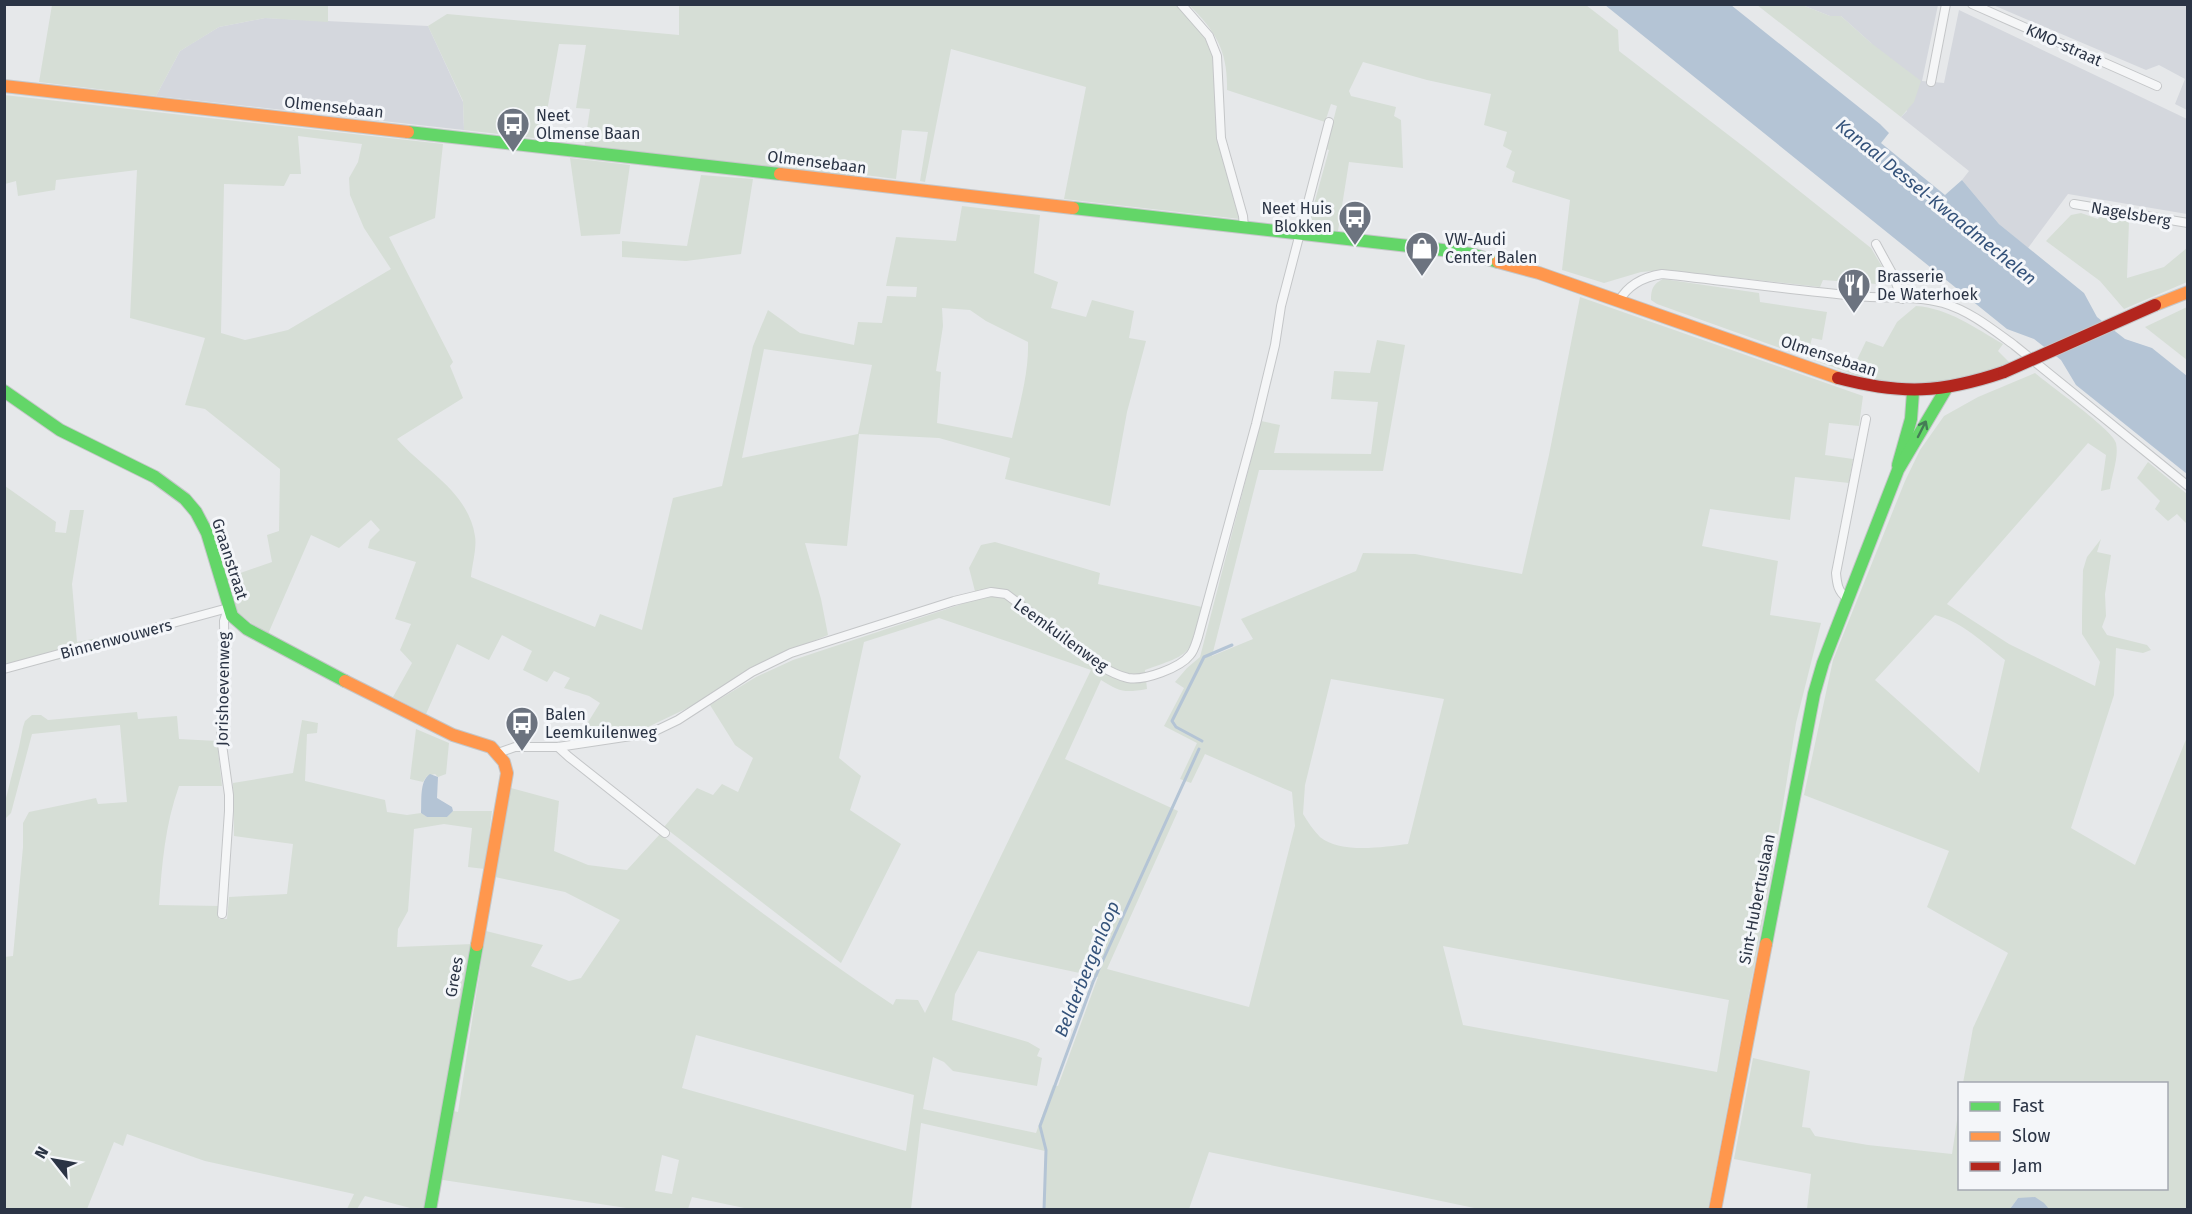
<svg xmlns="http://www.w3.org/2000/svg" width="2192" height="1214" viewBox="0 0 2192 1214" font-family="'Fira Sans',sans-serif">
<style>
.built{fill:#d4d7dd}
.green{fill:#d6ded6;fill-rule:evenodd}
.water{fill:#b4c4d5}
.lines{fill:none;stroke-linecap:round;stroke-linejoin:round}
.stream{stroke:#b4c4d5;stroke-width:3}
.street-casing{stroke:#c4c6c8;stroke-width:10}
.fast-casing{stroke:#c4c6c8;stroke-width:14}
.slow-casing{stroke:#c4c6c8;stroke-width:14}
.jam-casing{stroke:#c4c6c8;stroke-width:14}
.street{stroke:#f5f6f7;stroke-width:8}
.fast{stroke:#63d668;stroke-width:12}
.slow{stroke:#ff974d;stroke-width:12}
.jam{stroke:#b3261e;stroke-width:12}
.jam-bridge-casing{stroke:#c4c6c8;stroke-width:14;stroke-linecap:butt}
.jam-bridge{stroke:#b3261e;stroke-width:12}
.oneway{stroke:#447d55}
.labels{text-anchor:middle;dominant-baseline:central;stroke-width:6;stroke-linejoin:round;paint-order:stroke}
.street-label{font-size:16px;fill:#2b3445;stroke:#f4f6f9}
.poi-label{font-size:16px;fill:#2b3445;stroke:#f4f6f9;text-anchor:start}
.water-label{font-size:18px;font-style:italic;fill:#34527a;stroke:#f4f6f9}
</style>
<rect width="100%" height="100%" fill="#e6e8ea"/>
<g class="built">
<polygon points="1802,5 1938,5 1922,81 1944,83 1959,10 2187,119 2187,214 2068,194 2028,248 1999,224 1962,180 1969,171 1901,117 1907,111 1871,43 1841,16 1830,16"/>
<polygon points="1993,5 2187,5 2187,110 2175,104 2185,79 2159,65 2146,70"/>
<polygon points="265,18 428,26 463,102 464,130 156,96 180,51 191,44 219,27"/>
</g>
<g class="green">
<polygon points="52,5 328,5 328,22 265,18 219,27 180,51 156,96 39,82"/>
<polygon points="679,5 1182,5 1203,32 1214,55 1218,123 1240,219 1064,199 1086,87 951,49 925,182 920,181 928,132 902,130 896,179 857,174 857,180 584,149 590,109 576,108 586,45 559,44 542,139 464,130 463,101 428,26 447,14 679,35"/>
<path d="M1189,5H1586L1618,30L1619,51L1748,150L1871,248L1887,275L1877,284L1823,280L1820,287L1666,270L1641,272L1604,283L1562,270L1570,200L1512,182L1515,172L1506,167L1512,151L1503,146L1507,132L1484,125L1491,94L1427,80L1363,62L1349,91L1351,96L1396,107L1394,116L1401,120L1403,168L1349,162L1338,231L1308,226L1329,150L1326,149L1337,106L1331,104L1325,122L1227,90C1228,52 1216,31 1189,5Z"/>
<polygon points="1757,5 1802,5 1830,16 1841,16 1871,43 1921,81 1914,102 1901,117"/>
<path d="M4,95L443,144L435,218L389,237L453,362L450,366L463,398L397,439C424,470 468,491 475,536C477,548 472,565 471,577L595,627L600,614L642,630L673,498L722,486L753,346L768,310L800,333L854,345L858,322L882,323L887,296L916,297L917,287L886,286L896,237L956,241L962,206L1040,215L1034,273L1058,282L1051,308L1086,317L1092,300L1134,311L1129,338L1146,341L1127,412L1110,506L1005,479L1010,458L939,438L859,434L847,546L805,543L821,599L828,635L782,654L698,703L648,727L577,740L600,703L589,696L564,688L570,678L554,671L547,682L523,670L532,651L502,635L489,660L457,644L426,714L393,697L412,663L400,650L411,624L395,619L416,562L368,548L370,540L380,530L371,520L339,548L311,535L268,634L250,622L235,610L226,578L272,562L267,535L279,531L280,469L205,409L185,405L205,338L130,318L137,170L56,180L55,190L18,196L16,181L5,184ZM298,136L362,144L358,162L349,178L350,195L364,228L391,269L288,330L245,340L221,333L224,184L284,186L290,174H301ZM942,308L970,310L986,321L1028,342C1029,374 1019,406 1012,438L937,423L941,372L936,371L943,326ZM764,349L872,365L858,434L742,458Z"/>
<polygon points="570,158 630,165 620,234 581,236"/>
<polygon points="701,175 753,179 741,254 686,261 622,257 622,241 687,246"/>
<polygon points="2081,213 2098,219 2100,216 2129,221 2127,278 2164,267 2187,248 2187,282 2124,309 2100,281 2046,241 2071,215"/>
<path d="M1663,279L1759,293L1760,302L1827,312L1822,340L1812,338L1809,350L1855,364L1866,341L1883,347L1897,322L1916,306C1948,308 1975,328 2003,344L1998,351L2010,363L1966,380L1910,385L1864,378L1657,304L1651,300C1651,289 1653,284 1663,279Z"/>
<path d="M1580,297L1863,396L1859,426L1829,423L1825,455L1853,459L1849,483L1795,477L1790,520L1710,509L1702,546L1778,561L1770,615L1821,623L1796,723L1772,873L1708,1209H1479L1209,1152L1189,1209H1044L1045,1151L921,1123L911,1209H749L692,1197L688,1209H633L430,1178L425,1209H414L365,1196L357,1209H347L354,1194L205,1161L127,1134L123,1146L114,1142L87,1209H5L4,957L13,956L23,847V823L29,812L96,798L98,804L127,802L120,725L32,734L11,813L5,819V802L19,747L23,727L25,721L32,715H41L48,720L137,712L138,719L177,716L179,739L217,741L222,786H179C165,825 162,864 159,905L221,906L219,919H227L229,897L287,894L293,844L234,836L233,783L293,773L302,720L318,723L317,733L307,734L305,781L385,800L387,812L407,815L421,813L427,817H447L453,811H492L485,869L468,867L472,828L444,824L414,829L408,911L398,929L397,947L473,944L444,1109L458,1112L486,931L543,945L531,966L569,981L581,978L620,920L565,892L495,877L511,788L559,801L554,851L588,865L627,870L660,834C735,894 812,951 893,1005L896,999L918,1000L925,1013L1091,670L939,618L864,642L839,758L861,776L850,810L901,844L841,963L664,827L697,788L713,795L722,784L738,792L753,758L735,745L710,705L756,677L793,660L977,599L969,568L981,545L995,542L1100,573L1098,584L1202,607C1190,656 1193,653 1145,670L1147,689C1124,693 1120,692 1101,680L1065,759L1178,811L1107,969L1249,1007L1295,826L1292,792L1205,754L1191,783L1180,779L1197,743L1164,726L1184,688L1175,682L1187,668L1200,657L1261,421L1280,425L1274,453L1371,454L1378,402L1331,399L1334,371L1370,373L1377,340L1405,345L1383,471L1259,470L1212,656L1253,639L1241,619L1356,571L1363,553L1415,554L1522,574L1549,455ZM1331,679L1444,699L1408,844C1383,847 1341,854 1320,837C1313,830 1308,822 1303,814L1305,785ZM1443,946L1729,1000L1717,1072L1463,1025ZM978,951L1098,977L1058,1086L1053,1085L1036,1133L923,1109L933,1057L944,1062L953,1071L1037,1086L1042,1058L1037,1056L1040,1049L1028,1042L952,1020L955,994ZM696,1035L914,1095L906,1151L682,1088ZM662,1155L679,1160L672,1194L655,1191Z"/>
<polygon points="2187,307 2187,360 2145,327"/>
<path d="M2035,373C2049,385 2113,430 2116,443C2119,458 2112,474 2110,489L2101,491L2106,455L2088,443L1947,604L2009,644L2095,686L2100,662L2082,634V616L2083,570L2087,557L2101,539L2097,552L2111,555L2105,594L2106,616L2102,627L2107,635L2147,645L2151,650L2143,653L2116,648L2114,695L2071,828L2135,865L2187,737V1209H2049L2018,1198L2010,1209H1807L1811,1174L1734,1159L1753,1058L1810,1071L1802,1127L1810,1128L1815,1136L1868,1145L1952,1154L1959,1107L1960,1188H2166V1084L1963,1083L1973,1028L2008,953L1927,907L1949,851L1804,795L1833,660L1905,481L1920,450L1944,416L1978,397ZM1935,615C1962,622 1984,643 2005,660L1979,773L1875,680Z"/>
<polygon points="2148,462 2187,494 2187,524 2177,514 2168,521 2155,509 2160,501 2137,478"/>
<polygon points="5,486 56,522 55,532 66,533 70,510 84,510 72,584 77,642 134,631 137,641 5,672"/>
<polygon points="416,729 449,743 446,774 438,777 435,774 427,776 423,782 410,779"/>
</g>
<g class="water">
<polygon points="1605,5 1731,5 1880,124 1889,133 1881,143 1945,195 1962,180 1999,224 2084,293 2097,317 2125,339 2152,348 2187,376 2187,474 2076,385 2061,360 2034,339 2007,329"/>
<path d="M430,774L438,777L437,798L452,807L453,811L447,817H427L421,813C422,801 419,781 430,774Z"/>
<polygon points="2035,1197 2044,1203 2049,1209 2010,1209 2018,1198"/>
</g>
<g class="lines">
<g class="stream">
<polyline points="1202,741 1176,727 1172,721 1204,657 1232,645"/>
<polyline points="1044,1210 1046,1150 1040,1126 1093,982 1199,749"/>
</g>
<defs>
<g id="street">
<polyline points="1181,4 1209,36 1217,56 1221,138 1243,216 1244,227"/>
<polyline points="1972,4 2157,86"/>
<polyline points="1931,82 1946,4"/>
<polyline points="2074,204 2188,223"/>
<polyline points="1876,244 1893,275 1902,299"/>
<path d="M1619,301C1628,285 1643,277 1662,274C1727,281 1792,290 1857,296C1885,299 1916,295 1943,303C1970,311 1992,329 2014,345L2188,486"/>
<path d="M1847,598C1838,592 1837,584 1836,573L1866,419"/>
<polyline points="4,669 228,608"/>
<polyline points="558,747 569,757 665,833"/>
<path d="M498,753L515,747H558L651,733L678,720L752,672L791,653L954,601L991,592L1006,594L1101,666C1109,671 1119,676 1128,678C1144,681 1180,668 1190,655C1194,651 1196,643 1198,637L1256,424L1275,345L1281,306L1329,122"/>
<polyline points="222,914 229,811 229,795 221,737 225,676 224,621 228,608"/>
</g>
<g id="fast">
<polyline points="408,132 780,174"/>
<polyline points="1073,208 1435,249 1471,254 1498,262"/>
<polyline points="4,391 60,430 155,477 185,499 196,512 207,533 232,616 247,629 345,681"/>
<polyline points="1898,465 1911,419 1913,392"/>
<polyline points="1766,944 1814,694 1823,663 1898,470 1946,389"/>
<polyline points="430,1210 477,945"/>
</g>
<g id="slow">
<polyline points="4,86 408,132"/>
<polyline points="780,174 1073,208"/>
<polyline points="1498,262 1539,273 1838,378"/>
<polyline points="2155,305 2188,292"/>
<polyline points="345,681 453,735 491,747 504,762 507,773 477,945"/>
<polyline points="1715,1210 1766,944"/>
</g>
<path id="jam" d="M1838,378C1902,395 1942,393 2004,372"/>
</defs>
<use href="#street" class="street-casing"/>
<use href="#fast" class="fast-casing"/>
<use href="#slow" class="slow-casing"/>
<use href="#jam" class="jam-casing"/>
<use href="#street" class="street"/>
<use href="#fast" class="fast"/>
<use href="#slow" class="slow"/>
<use href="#jam" class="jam"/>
<defs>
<polyline id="jam-bridge" points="2004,372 2155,305"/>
</defs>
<use href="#jam-bridge" class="jam-bridge-casing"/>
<use href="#jam-bridge" class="jam-bridge"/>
</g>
<defs><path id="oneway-shaft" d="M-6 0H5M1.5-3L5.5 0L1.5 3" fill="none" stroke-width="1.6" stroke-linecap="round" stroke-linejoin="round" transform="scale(1.5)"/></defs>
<use class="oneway" href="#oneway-shaft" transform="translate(1922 429) rotate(-63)"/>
<defs>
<symbol id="bus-pin" viewBox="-11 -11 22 30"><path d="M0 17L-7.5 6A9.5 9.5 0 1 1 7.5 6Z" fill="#6c737f" stroke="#f4f6f9"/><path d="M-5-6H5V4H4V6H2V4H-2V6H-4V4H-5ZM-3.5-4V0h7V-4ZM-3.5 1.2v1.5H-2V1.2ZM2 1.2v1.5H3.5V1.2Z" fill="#fff"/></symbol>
<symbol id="shop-pin" viewBox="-11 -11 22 30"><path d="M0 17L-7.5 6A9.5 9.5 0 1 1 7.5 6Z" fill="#6c737f" stroke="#f4f6f9"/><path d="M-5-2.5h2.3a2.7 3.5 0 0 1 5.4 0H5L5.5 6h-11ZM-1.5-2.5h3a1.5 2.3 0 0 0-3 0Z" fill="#fff"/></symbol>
<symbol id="restaurant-pin" viewBox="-11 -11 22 30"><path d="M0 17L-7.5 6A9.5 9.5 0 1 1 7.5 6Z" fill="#6c737f" stroke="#f4f6f9"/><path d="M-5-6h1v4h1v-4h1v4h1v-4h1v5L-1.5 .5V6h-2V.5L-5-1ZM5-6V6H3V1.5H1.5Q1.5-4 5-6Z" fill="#fff"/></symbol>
</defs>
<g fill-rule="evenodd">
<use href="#bus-pin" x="494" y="105" width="38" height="52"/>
<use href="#bus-pin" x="1336" y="198" width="38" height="52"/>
<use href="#shop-pin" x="1403" y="229" width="38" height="52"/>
<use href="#restaurant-pin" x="1835" y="266" width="38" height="52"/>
<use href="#bus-pin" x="503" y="704" width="38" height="52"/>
</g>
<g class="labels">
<g class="street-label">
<text transform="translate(2064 45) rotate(24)">KMO-straat</text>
<text transform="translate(334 107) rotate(6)">Olmensebaan</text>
<text transform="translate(817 162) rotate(7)">Olmensebaan</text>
<text transform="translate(2131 214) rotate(10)">Nagelsberg</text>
<text transform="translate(1829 356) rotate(18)">Olmensebaan</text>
<text transform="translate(230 559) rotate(72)">Graanstraat</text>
<text transform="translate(1061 635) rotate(36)">Leemkuilenweg</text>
<text transform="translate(116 639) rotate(-15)">Binnenwouwers</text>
<text transform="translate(223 689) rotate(-89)">Jorishoevenweg</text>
<text transform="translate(1757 899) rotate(-79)">Sint-Hubertuslaan</text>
<text transform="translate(454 977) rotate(-80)">Grees</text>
</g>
<g class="poi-label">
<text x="536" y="115">Neet<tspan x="536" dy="18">Olmense Baan</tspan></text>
<text x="1332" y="208" text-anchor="end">Neet Huis<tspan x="1332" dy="18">Blokken</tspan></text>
<text x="1445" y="239">VW-Audi<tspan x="1445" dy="18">Center Balen</tspan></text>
<text x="1877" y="276">Brasserie<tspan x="1877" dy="18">De Waterhoek</tspan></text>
<text x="545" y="714">Balen<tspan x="545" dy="18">Leemkuilenweg</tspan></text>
</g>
<g class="water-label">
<text transform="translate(1936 202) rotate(39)">Kanaal Dessel-Kwaadmechelen</text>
<text transform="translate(1087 969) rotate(-68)">Belderbergenloop</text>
</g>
</g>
<rect width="2192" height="1214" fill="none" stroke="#2b3445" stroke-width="12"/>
<rect x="1958" y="1082" width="210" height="108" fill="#f4f6f9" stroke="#a4a8b1" stroke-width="1.5"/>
<rect x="1970" y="1102" width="30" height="9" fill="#63d668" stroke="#a4a8b1" stroke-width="1.5"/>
<text x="2012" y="1112" font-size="18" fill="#2b3445">Fast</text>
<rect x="1970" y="1132" width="30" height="9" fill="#ff974d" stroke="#a4a8b1" stroke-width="1.5"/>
<text x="2012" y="1142" font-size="18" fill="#2b3445">Slow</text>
<rect x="1970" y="1162" width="30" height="9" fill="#b3261e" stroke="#a4a8b1" stroke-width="1.5"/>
<text x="2012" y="1172" font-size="18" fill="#2b3445">Jam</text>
<g transform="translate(54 1160) rotate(301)" stroke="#f4f6f9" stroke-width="4.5" paint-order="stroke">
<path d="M0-4.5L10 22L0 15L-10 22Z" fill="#2b3445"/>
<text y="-9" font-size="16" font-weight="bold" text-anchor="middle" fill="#2b3445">N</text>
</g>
</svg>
